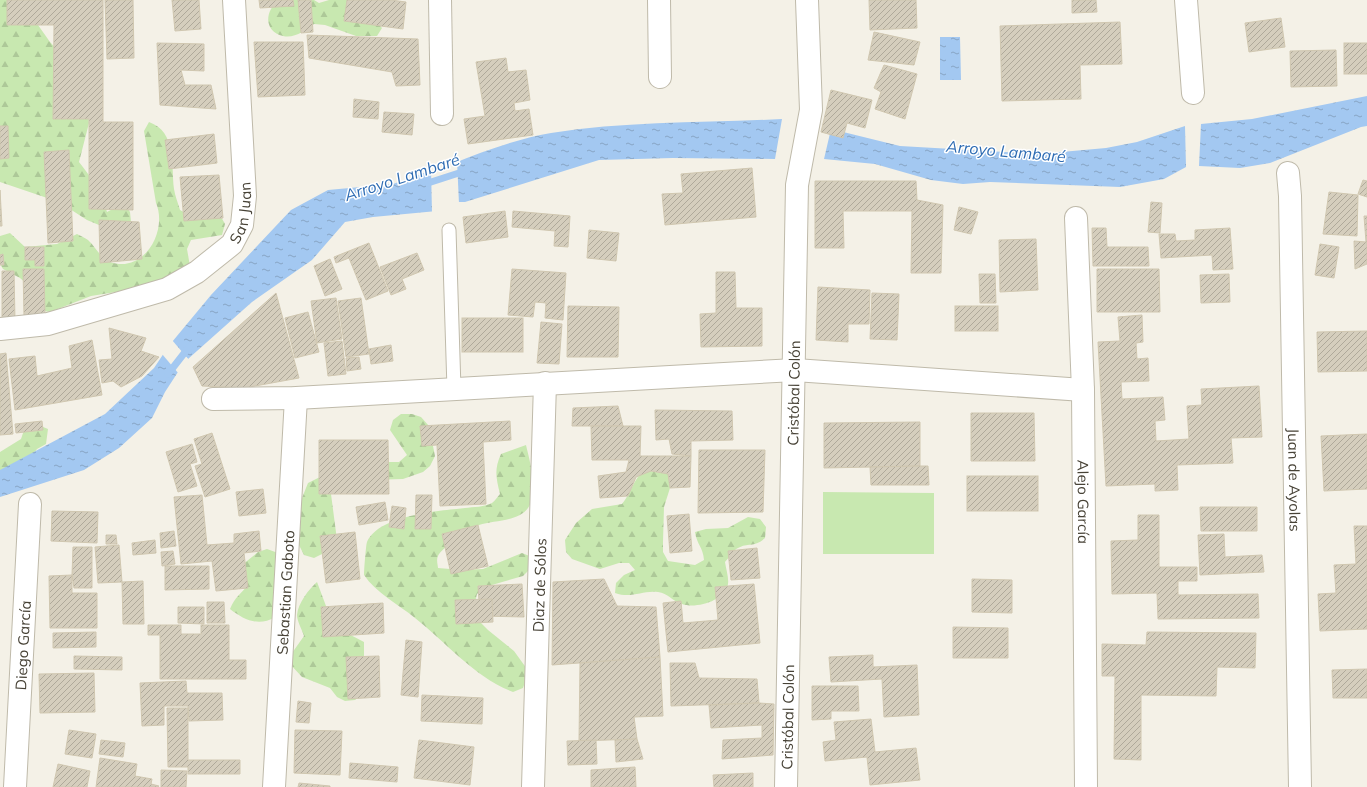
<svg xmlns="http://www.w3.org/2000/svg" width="1367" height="787" viewBox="0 0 1367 787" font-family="Mulish,sans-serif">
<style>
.forest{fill:url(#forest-firs)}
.green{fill:#c8e8b0}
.water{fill:url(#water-ripples)}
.pier{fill:#f4f1e7}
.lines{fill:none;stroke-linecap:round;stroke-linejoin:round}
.stream{stroke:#a3c8f1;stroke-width:7}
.building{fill:url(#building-hatch);stroke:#d0c7b0}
.service-casing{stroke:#bfbaaa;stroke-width:15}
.minor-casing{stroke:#bfbaaa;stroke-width:24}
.tertiary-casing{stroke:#bfbaaa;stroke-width:24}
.service{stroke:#fff;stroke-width:13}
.minor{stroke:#fff;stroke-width:22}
.tertiary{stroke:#fff;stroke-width:22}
.labels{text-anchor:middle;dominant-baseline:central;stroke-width:3;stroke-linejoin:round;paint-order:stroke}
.street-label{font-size:15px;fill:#474236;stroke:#fff}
.water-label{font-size:16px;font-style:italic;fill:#2e6cb3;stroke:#fff}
</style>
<defs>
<pattern id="forest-firs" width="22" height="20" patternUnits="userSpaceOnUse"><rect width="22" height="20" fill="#c8e8b0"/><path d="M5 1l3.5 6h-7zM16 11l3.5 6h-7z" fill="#adc898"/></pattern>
<pattern id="water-ripples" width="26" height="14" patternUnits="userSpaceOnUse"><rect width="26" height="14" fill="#a3c8f1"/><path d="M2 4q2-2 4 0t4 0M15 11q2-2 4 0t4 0" fill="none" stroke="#87a4c4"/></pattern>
<pattern id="building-hatch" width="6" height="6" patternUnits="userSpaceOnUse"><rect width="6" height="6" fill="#d5cebd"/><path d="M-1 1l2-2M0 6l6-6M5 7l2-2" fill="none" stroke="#afa99a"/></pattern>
</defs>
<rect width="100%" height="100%" fill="#f4f1e7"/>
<g class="forest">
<path d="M0,0H31L34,5L38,25L50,42L70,64L88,113L89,123L79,162C91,177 102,193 107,212L124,203L130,212L131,222L120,227L99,225L87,220L59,202L0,182V153L7,145L0,125Z"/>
<path d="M279,0H314L319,3L329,0H355L382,28L377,36H356L325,25L314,24C306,30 294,39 283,36C263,31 265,10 279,0Z"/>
<path d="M149,122C177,132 171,165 174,189C175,196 178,203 180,210L189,215H220L225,224L222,235L191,240L187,249L191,272L122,291L91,296L50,312L39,310L28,285L20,278L3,269L0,264V236L10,233L25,247L57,244L77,234C81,236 85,238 88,240C96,247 100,258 110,262C144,274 168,231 156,203L144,131Z"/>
<polygon points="401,414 412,414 421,417 429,426 435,456 430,466 423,472 403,479 371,480 333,484 331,494 337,540 332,549 314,558 304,555 299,545 296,513 308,483 336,469 366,462 399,462 407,455 390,430 393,420"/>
<polygon points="31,422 48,429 46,444 37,449 31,457 0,473 0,452 21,439 24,430"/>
<path d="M526,445C530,462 539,493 528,508C518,522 494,520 479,525C470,529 442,547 438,556C436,560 438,565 438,568L462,570L483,569L522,553L532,557L531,568L523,576L485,587L477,594L472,614L488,630L514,651L527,669L526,679L523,688L513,692C474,677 447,643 415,618C398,604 376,593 364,575C364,570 366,544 367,542C379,515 438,511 465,508C473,507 485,507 492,503C495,501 498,496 500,494C496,478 494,469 501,454Z"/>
<path d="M644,470L668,474L670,488L664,507L663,542V552L668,561L695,565L704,560C703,547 697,545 695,532L706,529L728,528L748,517L760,519L766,527L765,538C754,548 748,542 738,548C733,550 729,558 725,562C726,569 729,578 728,584C725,601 696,609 682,604C672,601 668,593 658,592C642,590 632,599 615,593L616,583L624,575L635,570L629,563H619L600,569L572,559L566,552L565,540L576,523L592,509L622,504C631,493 633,480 644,470Z"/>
<path d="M267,549L278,553L275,617C259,627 244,620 230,609C235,596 241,595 248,584L244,575L242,565L258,552Z"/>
<path d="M317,582L332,622L341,630L364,642V693L355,700L345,701L337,697L330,688L302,677L289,663L292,653L304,636C302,630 297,621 297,615C298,603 309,589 317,582Z"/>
</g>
<polygon class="green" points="823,492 934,493 934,554 823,554"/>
<g class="water">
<polygon points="940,37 960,37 961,80 940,80"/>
<polygon points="1367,96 1367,126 1361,127 1270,163 1240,168 1199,166 1201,124 1252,119"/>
<path d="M782,119L775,159L673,158L599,160L465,202H456L452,164C484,151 517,139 551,133C627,121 705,123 782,119Z"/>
<polygon points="1185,126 1186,167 1164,179 1120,187 990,182 963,184 931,180 875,164 824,159 831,129 900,146 1039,154 1106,148 1137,142"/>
<polygon points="438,168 437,211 373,217 345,222 312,260 252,302 188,359 172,342 211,295 291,210 328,190 393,184"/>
<polygon points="164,353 178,372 165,392 152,418 119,448 84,470 0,497 0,470 105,414 154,368"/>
</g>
<g class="pier">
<polygon points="457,160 459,204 454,202 450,164"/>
<polygon points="438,167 440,169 439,211 432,213 431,169"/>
<polygon points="172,340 189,360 186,360 171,343"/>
<polygon points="163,352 166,352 180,371 179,374 162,354"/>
</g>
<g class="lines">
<g class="stream">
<polyline points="428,183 462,172"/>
<polyline points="168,374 189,347"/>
</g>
</g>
<g class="building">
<polygon points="7,0 103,0 103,122 133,122 133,210 89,209 89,119 53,119 54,25 7,25"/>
<polygon points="105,0 133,0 134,58 107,59"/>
<polygon points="172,0 199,0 201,29 175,31"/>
<polygon points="259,0 293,0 294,6 260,8"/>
<polygon points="298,0 311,0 313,32 301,33"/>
<polygon points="347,0 391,0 406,2 403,29 344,21"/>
<polygon points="869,0 916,0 917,28 870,30"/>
<polygon points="1072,0 1096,0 1097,12 1072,13"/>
<polygon points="1281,18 1285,47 1249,52 1245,23"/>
<polygon points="1120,22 1122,64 1080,65 1081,99 1002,101 1000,26"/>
<polygon points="874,32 920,42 914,65 868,60"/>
<polygon points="307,35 418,39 420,85 396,86 392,72 309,58"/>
<polygon points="254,42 303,42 305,95 258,97"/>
<polygon points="157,43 204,44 204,71 181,70 185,85 211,85 216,109 160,105"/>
<rect x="1344" y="43" width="23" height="31"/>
<polygon points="1336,50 1337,86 1291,87 1290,51"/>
<polygon points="506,58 508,72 526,70 530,100 514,103 515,111 529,109 533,135 468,144 464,119 485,116 476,62"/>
<polygon points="884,65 917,74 905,119 875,109 881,92 874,88"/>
<polygon points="831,90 872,100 865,128 847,123 843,138 821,132"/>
<polygon points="354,99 379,102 378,119 353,117"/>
<polygon points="384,112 414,114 412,135 382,132"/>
<polygon points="0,126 8,126 9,158 0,159"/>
<polygon points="214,134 217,163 169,169 165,140"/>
<polygon points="69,150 73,241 48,243 44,152"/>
<polygon points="752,168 756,217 665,225 662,194 683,193 681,174"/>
<polygon points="219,175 223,218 184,221 180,177"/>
<polygon points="1363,180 1367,181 1367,197 1358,194"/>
<polygon points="815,181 916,181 917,200 943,205 941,273 911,273 912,211 843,211 844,248 815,248"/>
<polygon points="0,190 2,226 0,226"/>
<polygon points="1329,192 1358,195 1357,236 1323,234"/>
<polygon points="1151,202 1162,203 1160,233 1148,232"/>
<polygon points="959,207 978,212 971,234 954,230"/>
<polygon points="505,211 508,237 466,243 463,217"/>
<polygon points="513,211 570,216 568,247 554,246 555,231 512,227"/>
<polygon points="1364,216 1367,216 1367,264 1355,269 1354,241 1366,242"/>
<polygon points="99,220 139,222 142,259 100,263"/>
<polygon points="1092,228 1106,228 1107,247 1148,247 1149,266 1093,266"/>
<polygon points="1230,228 1233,269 1213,270 1212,255 1161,258 1159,234 1175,234 1176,241 1195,240 1195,230"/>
<polygon points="589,230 619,233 616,261 587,258"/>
<polygon points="1036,239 1038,290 1000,292 999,240"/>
<polygon points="369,243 388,291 366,300 349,258 336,263 334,257"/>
<polygon points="1320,244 1339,247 1334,278 1315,275"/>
<polygon points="25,247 44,247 44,266 35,266 35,260 25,260"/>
<polygon points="417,253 424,270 402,279 406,289 391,295 380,267"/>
<polygon points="3,254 4,265 0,265 0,255"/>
<polygon points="330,259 342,289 325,296 314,266"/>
<polygon points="23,269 44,269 45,316 24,316"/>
<polygon points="512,269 566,273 563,320 545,318 546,303 535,302 533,317 508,315"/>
<polygon points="1097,269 1159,269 1160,312 1097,312"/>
<polygon points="2,271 14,271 15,321 2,321"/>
<polygon points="716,272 735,272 736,308 762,308 762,346 701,347 700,314 716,313"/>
<polygon points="979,274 995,274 996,303 980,303"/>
<polygon points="1229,274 1230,302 1201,303 1200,275"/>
<polygon points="818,287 870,290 869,324 848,324 848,342 816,340"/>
<polygon points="276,293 299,378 244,388 202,386 193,367"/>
<polygon points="872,293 899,294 897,340 870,339"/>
<polygon points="336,298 342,339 317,343 311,301"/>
<polygon points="361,298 369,354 346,357 338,301"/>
<polygon points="568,306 619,307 618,357 567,357"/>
<rect x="955" y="306" width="43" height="25"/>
<polygon points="308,312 319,352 295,358 285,318"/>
<polygon points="1142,315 1143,342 1136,343 1137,359 1148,358 1149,381 1121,382 1122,399 1163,397 1165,420 1155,421 1156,441 1189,439 1187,406 1202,405 1201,389 1259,386 1262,437 1231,438 1233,463 1177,465 1178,490 1155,491 1155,484 1106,486 1098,342 1120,341 1118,317"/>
<rect x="462" y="318" width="61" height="34"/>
<polygon points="541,322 562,324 559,364 537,363"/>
<polygon points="109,328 146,338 141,351 159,357 142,376 121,387 113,381 102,383 99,360 112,359"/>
<polygon points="1367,331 1367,371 1318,372 1317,332"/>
<polygon points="92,340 102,395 15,410 9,359 35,356 37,376 72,368 69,346"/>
<polygon points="342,341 346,374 328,376 324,343"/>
<polygon points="391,345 393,361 371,364 369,349"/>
<polygon points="6,353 13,434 0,435 0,354"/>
<polygon points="359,357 361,369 347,371 346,358"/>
<polygon points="618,406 623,426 572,426 573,408"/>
<polygon points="655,410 732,411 733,440 691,441 691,456 672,454 669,439 656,440"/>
<polygon points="971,413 1034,413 1035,461 971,461"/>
<polygon points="42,421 43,430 16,433 15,424"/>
<polygon points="510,421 511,440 483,442 486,504 440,506 437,445 422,446 420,426"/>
<polygon points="920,422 920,466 824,468 824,423"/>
<polygon points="591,426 641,426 640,456 691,456 690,487 670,488 668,474 651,471 636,477 628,496 600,498 598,476 626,472 629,460 592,460"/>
<polygon points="212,433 230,489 205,497 195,466 202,464 194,439"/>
<polygon points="1367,434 1367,489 1324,491 1321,436"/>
<polygon points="319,440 388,440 389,494 319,494"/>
<polygon points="192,444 197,462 190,464 197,486 178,492 166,452"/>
<polygon points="699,450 765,450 763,512 698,513"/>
<polygon points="920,466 928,466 929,485 871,485 870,467"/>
<rect x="967" y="476" width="71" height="35"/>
<polygon points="263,489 266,513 239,516 236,492"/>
<polygon points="202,495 207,545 234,543 234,534 259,531 261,551 244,553 248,588 216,591 212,561 181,564 174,497"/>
<polygon points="416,495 432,495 431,529 415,529"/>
<polygon points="385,502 388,520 359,525 356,507"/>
<polygon points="392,506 406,508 404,529 389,527"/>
<polygon points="1200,507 1257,507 1257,531 1201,531"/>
<polygon points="52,511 98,512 97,543 51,541"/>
<polygon points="689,514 692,551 670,553 667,516"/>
<polygon points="1138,515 1159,515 1159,567 1197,567 1197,581 1178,581 1178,595 1258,594 1259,618 1158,619 1157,593 1112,594 1111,541 1138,540"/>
<polygon points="478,525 488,566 451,574 442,534"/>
<polygon points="1354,526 1367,526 1367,629 1320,631 1318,594 1336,593 1334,565 1356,564"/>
<polygon points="174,531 176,546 161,548 160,533"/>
<polygon points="355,532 360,579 326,583 320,536"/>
<polygon points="1224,534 1225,557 1262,555 1264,572 1200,575 1198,535"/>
<polygon points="106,535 116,535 117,544 106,544"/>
<polygon points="155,540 156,553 133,555 132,543"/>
<polygon points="119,545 122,582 98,583 95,547"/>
<polygon points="73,547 92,547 92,588 74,588 72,575"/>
<polygon points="757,548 760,578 731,580 728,551"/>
<polygon points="173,551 175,564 162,566 161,552"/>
<polygon points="165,566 209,566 209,589 165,590"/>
<polygon points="72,575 72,593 97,593 97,628 50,628 49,576"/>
<polygon points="604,579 617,606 656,607 660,657 552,665 553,582"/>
<polygon points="972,579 1012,580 1012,613 972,612"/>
<polygon points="143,581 144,624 123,624 122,582"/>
<polygon points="522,584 524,617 480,616 478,586"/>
<polygon points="754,584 760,643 668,652 663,603 681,601 683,623 718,620 715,587"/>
<polygon points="492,599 493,622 456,624 455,600"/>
<polygon points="207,602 224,602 225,623 207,623"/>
<polygon points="383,603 384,633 323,637 321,607"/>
<polygon points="178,607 204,607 204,624 178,623"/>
<polygon points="148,625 181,625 181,634 201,634 201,625 229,625 229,660 246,660 246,679 160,679 160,635 148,635"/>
<polygon points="953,627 1008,628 1008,658 953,658"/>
<polygon points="96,632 96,647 53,648 53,633"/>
<polygon points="1147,632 1256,633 1255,668 1217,667 1216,696 1141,695 1141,760 1114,759 1115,676 1102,676 1102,644 1146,645"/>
<polygon points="406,640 422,642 418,697 401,695"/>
<polygon points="873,655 873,667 917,665 919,715 884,717 882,679 831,682 829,657"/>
<polygon points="74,656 122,657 122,670 74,669"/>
<polygon points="379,656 380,697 348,699 346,657"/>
<polygon points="660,657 663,716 634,717 637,739 579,741 580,663"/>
<polygon points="670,663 695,663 699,678 757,679 759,703 671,706"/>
<polygon points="1367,669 1367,698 1333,698 1332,670"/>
<polygon points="94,673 95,712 40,713 39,674"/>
<polygon points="186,681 187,693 222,693 223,720 189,721 188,706 164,706 164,725 142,726 140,683"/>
<polygon points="812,686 858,686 859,711 831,711 831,719 812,720"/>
<polygon points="422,695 483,698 482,724 421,721"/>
<polygon points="298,701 311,703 309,723 296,722"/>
<polygon points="759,703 774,704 773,755 722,759 723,740 762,738 762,725 711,728 709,705"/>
<polygon points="167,708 188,708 188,760 240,760 240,774 188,774 188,767 168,767"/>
<polygon points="871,719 875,752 916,748 920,780 870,785 867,757 825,761 823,742 836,740 834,722"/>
<polygon points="69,730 96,734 92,758 65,754"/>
<polygon points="295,730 342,731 340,775 294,773"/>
<polygon points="637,739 643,759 616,762 615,740"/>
<polygon points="101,740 125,743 123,757 99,754"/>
<polygon points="419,740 474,747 470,785 414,778"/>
<polygon points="596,740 597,764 568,765 567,741"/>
<polygon points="100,758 137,764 135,776 152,779 151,784 159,786 158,787 96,787"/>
<polygon points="350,763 398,767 397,782 349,778"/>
<polygon points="58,764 90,771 87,787 53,787"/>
<polygon points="635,767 636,787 591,787 591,770"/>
<polygon points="161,770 187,771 186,787 161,787"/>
<polygon points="753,773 753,787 714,787 713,775"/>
<polygon points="299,783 330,786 330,787 298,787"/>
</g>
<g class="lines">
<defs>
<polyline id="service" points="449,230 454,389"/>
<g id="minor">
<polyline points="440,0 442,114"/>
<polyline points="659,0 660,77"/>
<polyline points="1186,0 1193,93"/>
<path id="s1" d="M1288,173L1290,196L1300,787"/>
<path id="s2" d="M1076,218L1083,390L1086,787"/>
<path id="s3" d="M0,329L48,324L167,289L197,272L232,244L242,225L245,196L234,0"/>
<polyline points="213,399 296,398 795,370 1083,390"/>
<path id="s4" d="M15,787L30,504"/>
<path id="s5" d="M274,787L296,398"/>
<path id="s6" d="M533,787L545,383"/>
</g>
<g id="tertiary">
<path id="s7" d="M786,787L797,185L811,110L807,0"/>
</g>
</defs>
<use href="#service" class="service-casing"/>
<use href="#minor" class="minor-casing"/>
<use href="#tertiary" class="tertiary-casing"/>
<use href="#service" class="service"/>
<use href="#minor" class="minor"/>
<use href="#tertiary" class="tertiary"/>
</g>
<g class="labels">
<g class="street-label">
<text stroke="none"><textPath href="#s3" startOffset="285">San Juan</textPath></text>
<text stroke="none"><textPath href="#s7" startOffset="394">Cristóbal Colón</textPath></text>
<text stroke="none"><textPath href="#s1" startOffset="307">Juan de Ayolas</textPath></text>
<text stroke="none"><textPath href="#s2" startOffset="284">Alejo García</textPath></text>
<text stroke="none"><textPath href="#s6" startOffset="202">Diaz de Sólos</textPath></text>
<text stroke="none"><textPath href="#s5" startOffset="195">Sebastian Gaboto</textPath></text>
<text stroke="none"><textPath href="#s4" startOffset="142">Diego García</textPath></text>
<text stroke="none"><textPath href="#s7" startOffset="70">Cristóbal Colón</textPath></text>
</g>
<g class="water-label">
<text transform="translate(1006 151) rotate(5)">Arroyo Lambaré</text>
<text transform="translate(402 177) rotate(-18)">Arroyo Lambaré</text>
</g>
</g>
</svg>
